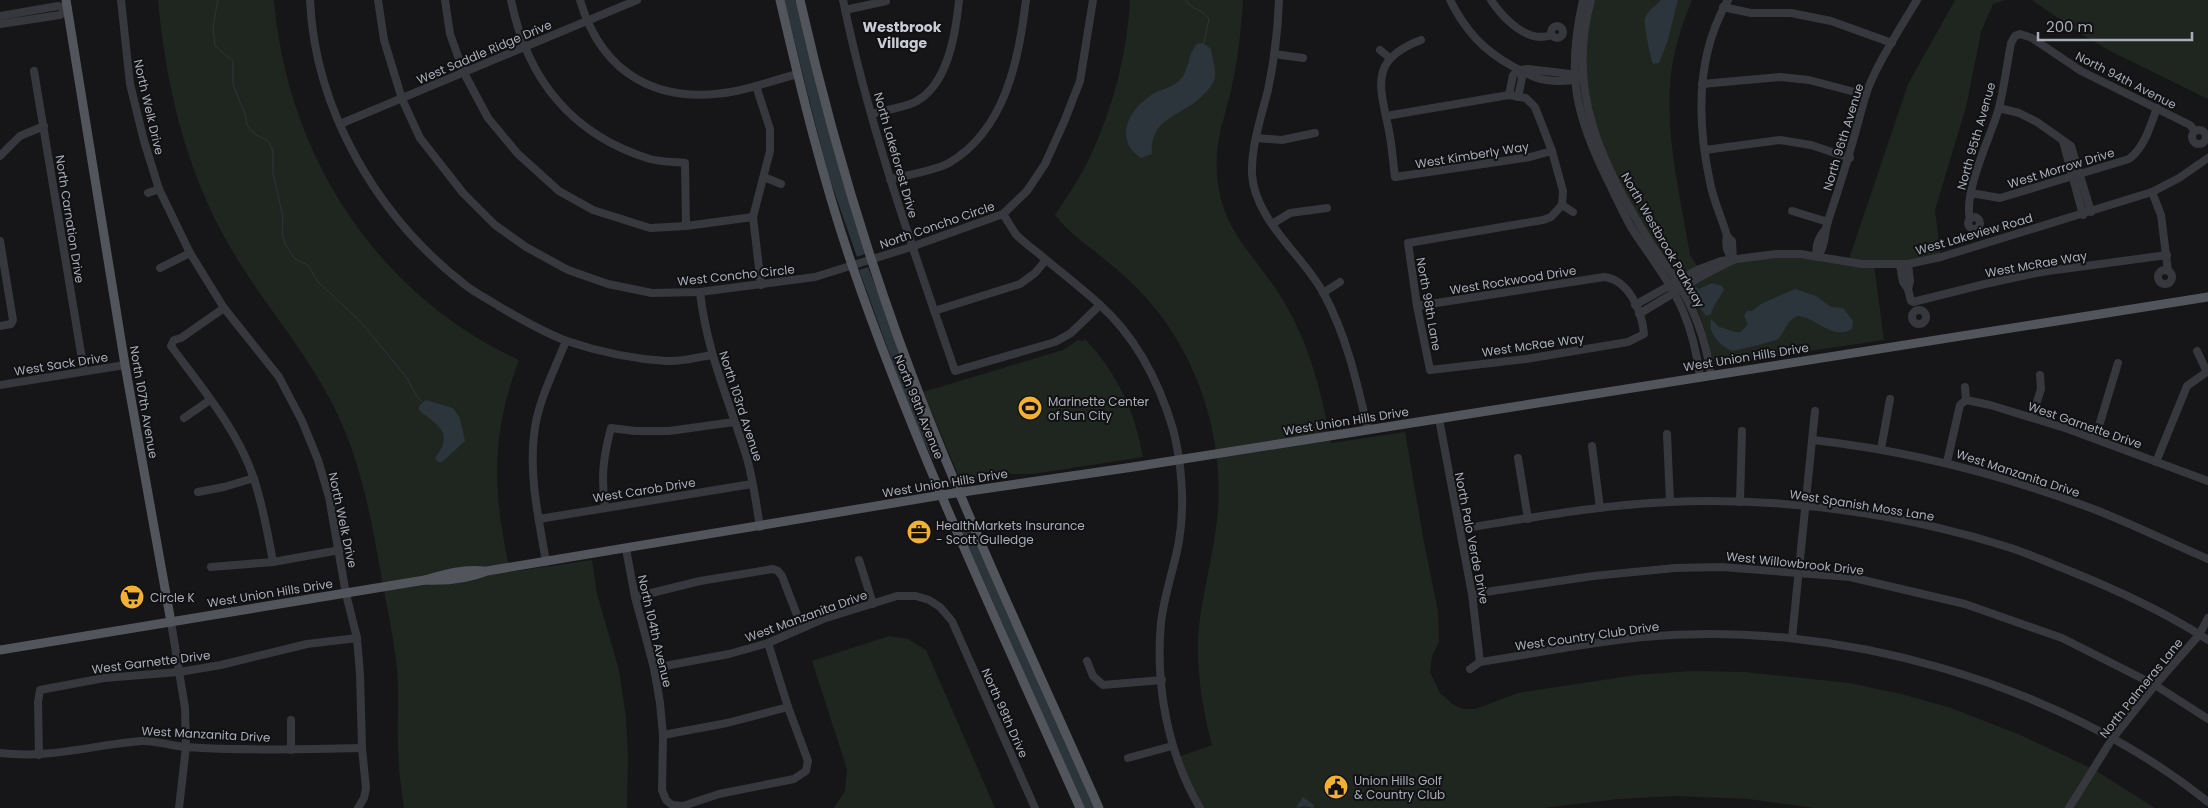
<svg xmlns="http://www.w3.org/2000/svg" width="2208" height="808" viewBox="0 0 2208 808" font-family="Poppins,sans-serif">
<style>
.green{fill:#1e261f}
.water{fill:#2c353c}
.lines{fill:none;stroke-linecap:round;stroke-linejoin:round}
.stream{stroke:#2c353c;stroke-width:1}
.minor{stroke:#37383d;stroke-width:8}
.major{stroke:#53555c;stroke-width:9}
.labels{text-anchor:middle;dominant-baseline:central;stroke-width:4;stroke-linejoin:round;paint-order:stroke}
.street-label{font-size:12px;fill:#a8adb8;stroke:#111113}
.poi-label{font-size:12px;fill:#a8adb8;stroke:#111113;text-anchor:start}
.neighbourhood-label{font-size:14px;font-weight:bold;fill:#c9ccd4;stroke:#111113}
</style>
<rect width="100%" height="100%" fill="#161618"/>
<g class="green">
<path d="M158,0H274C287,155 376,294 519,360C490,438 493,492 510,572L592,560L597,594L619,670L626,717L628,757L627,808H404C401,787 398,765 398,743C397,716 400,689 396,661C393,634 387,607 382,580C373,530 365,481 346,434C319,364 267,311 230,247C186,171 166,87 158,0Z"/>
<path d="M1130,0H1243C1241,30 1238,61 1231,90C1222,129 1212,148 1219,190C1226,233 1258,260 1279,294C1309,340 1321,390 1331,443L1405,432L1424,542L1438,611L1439,642L1432,656L1430,672L1440,693L1454,705L1463,709H1475L1518,693L1636,675L1690,671L1744,672L1849,683L1901,694L1951,708L2018,734L2093,769L2155,808H1814L1748,799L1675,796L1618,799L1544,808H1200L1178,757L1212,745C1203,711 1197,676 1198,640C1200,602 1211,566 1216,528C1225,467 1211,399 1180,345C1162,313 1138,286 1109,263C1091,247 1070,235 1055,215C1066,198 1078,181 1087,163C1112,113 1127,55 1130,0Z"/>
<path d="M1589,0H1692C1681,27 1672,55 1670,85C1666,141 1681,199 1690,255L1698,267L1743,254L1779,250L1849,259L1908,84L1955,0H2005L1993,4L1981,32L1966,107L1935,210L1941,257L1874,265L1884,340L1722,364L1713,362C1707,334 1696,298 1679,274C1674,267 1663,265 1658,258C1649,246 1642,232 1635,219C1610,176 1578,127 1577,75C1577,50 1583,25 1589,0Z"/>
<polygon points="2032,0 2208,0 2208,99 2110,51 2078,32"/>
<path d="M1085,339C1117,373 1135,411 1143,457L1033,474H1007L967,481L960,479L923,392L1063,350L1078,340L1083,341Z"/>
<polygon points="889,636 908,639 926,650 995,808 834,808 845,791 847,769 812,661"/>
</g>
<g class="water">
<polygon points="784,0 795,0 797,6 865,254 857,257 828,174"/>
<path d="M1661,0H1678L1667,43L1659,63L1653,64C1651,61 1643,21 1645,18C1648,10 1656,6 1661,0Z"/>
<path d="M1203,43L1211,49C1212,57 1216,70 1215,77C1214,83 1209,89 1205,93C1183,118 1150,115 1152,154L1141,158C1112,138 1130,107 1155,93C1162,89 1172,88 1179,81C1190,71 1187,54 1197,44Z"/>
<polygon points="868,267 941,457 933,460 913,418 859,270"/>
<polygon points="1712,283 1722,286 1724,290 1714,306 1711,314 1706,316 1700,308 1692,287 1694,286 1699,289"/>
<path d="M1795,289L1816,296L1831,307L1843,308L1853,321L1852,329C1833,341 1816,317 1798,316C1786,320 1786,331 1778,339C1776,341 1738,350 1733,351C1720,347 1707,332 1711,319L1719,327C1726,328 1734,333 1741,332L1748,324L1744,316L1747,311H1752L1761,304Z"/>
<path d="M426,400L453,408L460,418L465,441L442,462H438L435,458C438,453 442,449 443,444C449,428 428,419 419,410V406Z"/>
<polygon points="969,526 1097,808 1084,808 961,530"/>
<polygon points="1303,797 1314,805 1313,808 1304,806 1296,808"/>
</g>
<g class="lines">
<g class="stream">
<polyline points="218,0 213,26 215,46 233,61 233,84 245,114 247,125 255,134 268,141 273,151 273,173 283,217 282,232 285,244 295,259 308,265 318,282 360,321 407,378 417,397 422,402"/>
<path d="M1185,0C1191,9 1203,10 1209,19L1204,43"/>
</g>
<g class="minor">
<polyline points="121,0 130,84 144,141 159,189 190,253 224,308 279,377 302,421 318,460 329,497 346,594 357,638 360,674 362,748 366,788 364,798 358,808"/>
<path d="M310,0C315,111 378,217 464,284C475,293 488,299 500,307C521,319 544,333 567,341C599,352 634,359 667,361C682,362 698,357 712,355"/>
<polyline points="378,0 384,40 402,99 420,138 463,193 495,225 526,247 568,270 608,284 652,293 700,292 815,277 911,247 1003,214 1027,191 1045,164 1064,122 1080,81 1093,0"/>
<polyline points="445,0 450,34 464,73 488,118 518,154 559,191 593,210 650,228 686,226 753,217"/>
<path d="M511,0C527,79 572,135 650,159C661,162 674,162 685,163L686,226"/>
<path d="M580,0C602,75 659,106 736,91C757,87 777,79 798,74"/>
<path d="M843,0C869,127 913,249 955,371L1055,342L1071,333L1100,305"/>
<path d="M1279,0C1278,30 1274,61 1268,90C1261,117 1251,147 1252,175C1256,222 1303,255 1324,294C1347,337 1357,383 1368,430"/>
<path d="M1450,0C1465,30 1483,50 1512,66C1528,75 1540,81 1559,81C1565,80 1572,82 1578,78"/>
<path d="M1491,0C1503,18 1527,44 1552,35"/>
<path d="M1583,0C1566,75 1575,115 1609,183C1616,197 1623,213 1631,227C1648,254 1670,281 1683,311C1692,332 1697,354 1700,377"/>
<path d="M1591,0C1565,92 1603,166 1650,242C1658,255 1668,267 1676,280C1695,309 1706,342 1711,375"/>
<path d="M1728,0C1696,55 1697,122 1710,182C1713,200 1722,218 1727,236L1732,241L1733,260"/>
<polyline points="1723,7 1751,13 1791,13 1831,21 1892,43"/>
<polyline points="845,10 886,1"/>
<polyline points="0,16 58,6 68,9"/>
<polyline points="0,24 60,15 68,9"/>
<circle cx="1557" cy="32" r="6"/>
<path d="M1421,40C1368,60 1380,86 1389,131C1392,146 1393,162 1395,177L1530,157L1552,151"/>
<polyline points="1380,50 1390,58"/>
<polyline points="1274,54 1303,58"/>
<polyline points="1519,70 1528,69 1579,75"/>
<polyline points="34,71 84,371"/>
<polyline points="1702,84 1780,77 1809,80 1866,95"/>
<polyline points="756,86 770,129 770,151 753,217 761,285"/>
<polyline points="1509,95 1513,75 1519,70"/>
<polyline points="1518,97 1522,78 1519,70"/>
<polyline points="1999,108 2019,113 2037,122 2071,146 2091,212"/>
<path d="M872,114C885,110 901,108 913,103C948,87 956,33 959,0"/>
<path d="M1386,116L1509,95L1526,98L1535,107L1552,151L1563,191L1562,205L1551,217L1543,220L1408,243L1417,306L1430,370L1526,359L1628,342L1644,334C1642,311 1629,280 1604,277L1417,306"/>
<polyline points="340,124 637,0"/>
<circle cx="2199" cy="137" r="7"/>
<polyline points="1256,138 1282,140 1315,133"/>
<polyline points="2063,141 2083,215"/>
<polyline points="1705,150 1780,140 1811,145 1850,158"/>
<polyline points="0,156 20,136 44,126"/>
<polyline points="764,177 781,184"/>
<path d="M890,179C907,175 934,171 949,163C1005,130 1019,60 1026,0"/>
<polyline points="2152,192 2161,215 2168,271"/>
<polyline points="148,193 159,189"/>
<path d="M1971,193L2000,198L2129,159C2145,147 2150,126 2157,108"/>
<polyline points="1562,205 1573,212"/>
<polyline points="1792,211 1828,222"/>
<path d="M1003,214C1007,220 1011,227 1015,233C1021,241 1031,247 1038,253C1058,270 1079,286 1099,304C1136,337 1159,382 1173,429C1182,464 1185,506 1179,541C1174,569 1164,595 1161,623C1155,685 1168,754 1200,808"/>
<circle cx="1974" cy="223" r="6"/>
<path d="M1970,219C1963,192 1991,136 1999,108C2004,87 2007,65 2011,43L2015,36L2020,34L2032,38L2081,71L2190,125L2195,131"/>
<polyline points="1272,224 1290,213 1327,208"/>
<path d="M1727,236C1725,245 1727,253 1733,260"/>
<polyline points="0,241 13,320 11,324 0,326"/>
<path d="M1817,257C1826,246 1824,233 1828,221C1842,180 1854,139 1865,97C1874,68 1901,27 1917,0"/>
<path d="M1817,257C1815,246 1818,238 1825,230"/>
<polyline points="1900,265 1903,282 1908,289 1911,301 1913,302 1985,284 2041,272 2167,255"/>
<polyline points="160,268 190,253"/>
<circle cx="2165" cy="277" r="7"/>
<polyline points="1908,289 1910,281 1908,264"/>
<path d="M700,292C706,349 729,401 746,455C753,478 756,503 760,527"/>
<polyline points="1323,293 1340,282"/>
<polyline points="1635,305 1697,270 1721,261 1776,254 1801,254 1862,264 1908,264 1941,257 2152,192 2179,178 2208,158"/>
<path d="M224,308L181,338L174,340L171,346C201,387 238,430 254,479C263,506 268,534 273,562"/>
<circle cx="1919" cy="317" r="7"/>
<polyline points="934,311 1020,284 1035,273 1046,260"/>
<polyline points="1639,314 1700,277 1731,261"/>
<polyline points="2197,351 2207,372"/>
<polyline points="0,385 125,365"/>
<polyline points="1965,387 1966,400"/>
<polyline points="1966,400 1990,405 2068,429 2208,481"/>
<polyline points="2032,417 2041,389 2040,375"/>
<polyline points="184,418 210,400"/>
<polyline points="1439,419 1472,594 1480,662"/>
<polyline points="1667,434 1670,502"/>
<polyline points="2095,439 2118,363"/>
<path d="M1813,440C1911,451 2004,475 2096,510C2134,525 2171,543 2208,559"/>
<polyline points="1592,446 1600,508"/>
<polyline points="1881,449 1890,399"/>
<polyline points="1518,458 1528,519"/>
<polyline points="1947,462 1960,405 1966,400"/>
<polyline points="2156,462 2187,386 2208,371"/>
<polyline points="198,492 224,487 254,478"/>
<polyline points="1740,502 1742,431"/>
<path d="M605,508C601,477 603,458 611,428L635,431H669L734,422"/>
<polyline points="539,519 752,484"/>
<path d="M1460,529C1530,518 1599,505 1669,502C1783,497 1902,513 2011,548C2029,554 2047,562 2065,569C2115,589 2164,611 2208,640"/>
<polyline points="626,549 635,597 654,668 660,703 663,735 662,790 666,800 672,805 683,806 719,794 794,779 806,771 808,761 788,707 768,643"/>
<polyline points="859,560 873,604"/>
<path d="M546,562C539,520 529,477 534,435C537,403 554,371 566,341"/>
<polyline points="211,567 273,562 340,550"/>
<polyline points="1472,594 1593,576 1675,568 1722,567 1850,577 1965,604 2062,638 2155,685 2208,719"/>
<polyline points="635,597 700,581 773,569 778,571 782,576 802,628"/>
<polyline points="171,622 185,708 186,747 179,808"/>
<polyline points="1792,638 1815,411"/>
<polyline points="1087,661 1093,676 1103,685 1162,680"/>
<polyline points="654,668 729,654 768,643 823,619 897,596 916,596 929,600 940,607 952,621 1035,808"/>
<path d="M1470,669L1480,662C1534,654 1589,642 1643,637C1833,619 2059,682 2208,802"/>
<polyline points="291,720 291,750"/>
<polyline points="663,735 727,723 788,707"/>
<path d="M0,753C48,759 93,745 141,741C155,740 171,746 186,747C244,751 304,749 362,748"/>
<polyline points="39,755 38,702 40,690 104,678 179,672 221,665 307,644 357,638"/>
<polyline points="1128,758 1172,746"/>
<polyline points="2069,808 2112,739 2155,685 2199,635 2208,618"/>
</g>
<g class="major">
<polyline points="66,0 125,365 171,622"/>
<path d="M780,0C801,90 823,181 853,268C917,453 1001,630 1080,808"/>
<path d="M800,0C832,141 874,280 927,414C980,547 1041,677 1099,808"/>
<path d="M425,580C447,581 467,579 487,571L942,495L1133,467L2208,297"/>
<path d="M0,650L425,580C445,574 463,569 484,571"/>
</g>
</g>
<defs>
<symbol id="stadium-disc" viewBox="-11 -11 22 22"><circle r="9.5" fill="#f2b134" stroke="#111113"/><path d="M0-5a6.5 5 0 1 0 0 10a6.5 5 0 1 0 0-10ZM-3.5-1.8h7v3.6h-7Z" fill="#111"/></symbol>
<symbol id="office-disc" viewBox="-11 -11 22 22"><circle r="9.5" fill="#f2b134" stroke="#111113"/><path d="M-6-3h4V-5.5h4V-3h4V5H-6ZM-1-4.5V-3h2v-1.5ZM-6 0V1H6V0Z" fill="#111"/></symbol>
<symbol id="supermarket-disc" viewBox="-11 -11 22 22"><circle r="9.5" fill="#f2b134" stroke="#111113"/><path d="M-6-5.5h2.5l.6 2H6L4.5 2H-2.5L-4.4-4H-6ZM-1.5 3.2a1.3 1.3 0 1 0 .1 0ZM3 3.2a1.3 1.3 0 1 0 .1 0Z" fill="#111"/></symbol>
<symbol id="civic-disc" viewBox="-11 -11 22 22"><circle r="9.5" fill="#f2b134" stroke="#111113"/><path d="M-.6-6.5H3V-4.5H.6V-3L4-1V1h2V6H-6V1h2V-1L-.6-3ZM-1.2 2.5V6h2.4V2.5Z" fill="#111"/></symbol>
</defs>
<g fill-rule="evenodd">
<use href="#stadium-disc" x="1016" y="394" width="28" height="28"/>
<use href="#office-disc" x="905" y="518" width="28" height="28"/>
<use href="#supermarket-disc" x="118" y="583" width="28" height="28"/>
<use href="#civic-disc" x="1322" y="773" width="28" height="28"/>
</g>
<g class="labels">
<g class="street-label">
<text transform="translate(484 52) rotate(-23)">West Saddle Ridge Drive</text>
<text transform="translate(2126 80) rotate(27)">North 94th Avenue</text>
<text transform="translate(149 107) rotate(77)">North Welk Drive</text>
<text transform="translate(1976 136) rotate(-74)">North 95th Avenue</text>
<text transform="translate(1843 137) rotate(-73)">North 96th Avenue</text>
<text transform="translate(896 155) rotate(74)">North Lakeforest Drive</text>
<text transform="translate(1472 155) rotate(-9)">West Kimberly Way</text>
<text transform="translate(2061 168) rotate(-17)">West Morrow Drive</text>
<text transform="translate(70 219) rotate(81)">North Carnation Drive</text>
<text transform="translate(937 225) rotate(-19)">North Concho Circle</text>
<text transform="translate(1974 234) rotate(-16)">West Lakeview Road</text>
<text transform="translate(1663 240) rotate(60)">North Westbrook Parkway</text>
<text transform="translate(2036 264) rotate(-10)">West McRae Way</text>
<text transform="translate(736 275) rotate(-6)">West Concho Circle</text>
<text transform="translate(1513 280) rotate(-9)">West Rockwood Drive</text>
<text transform="translate(1429 304) rotate(80)">North 98th Lane</text>
<text transform="translate(1533 345) rotate(-8)">West McRae Way</text>
<text transform="translate(1746 357) rotate(-9)">West Union Hills Drive</text>
<text transform="translate(61 364) rotate(-9)">West Sack Drive</text>
<text transform="translate(144 402) rotate(80)">North 107th Avenue</text>
<text transform="translate(741 406) rotate(72)">North 103rd Avenue</text>
<text transform="translate(919 407) rotate(68)">North 99th Avenue</text>
<text transform="translate(1346 421) rotate(-9)">West Union Hills Drive</text>
<text transform="translate(2085 425) rotate(19)">West Garnette Drive</text>
<text transform="translate(2018 473) rotate(18)">West Manzanita Drive</text>
<text transform="translate(945 483) rotate(-9)">West Union Hills Drive</text>
<text transform="translate(644 490) rotate(-9)">West Carob Drive</text>
<text transform="translate(1862 505) rotate(9)">West Spanish Moss Lane</text>
<text transform="translate(343 520) rotate(78)">North Welk Drive</text>
<text transform="translate(1472 538) rotate(79)">North Palo Verde Drive</text>
<text transform="translate(1795 563) rotate(6)">West Willowbrook Drive</text>
<text transform="translate(270 593) rotate(-9)">West Union Hills Drive</text>
<text transform="translate(806 616) rotate(-20)">West Manzanita Drive</text>
<text transform="translate(655 631) rotate(77)">North 104th Avenue</text>
<text transform="translate(1587 636) rotate(-8)">West Country Club Drive</text>
<text transform="translate(151 662) rotate(-7)">West Garnette Drive</text>
<text transform="translate(2141 688) rotate(-51)">North Palmeras Lane</text>
<text transform="translate(1005 713) rotate(66)">North 99th Drive</text>
<text transform="translate(206 734) rotate(3)">West Manzanita Drive</text>
</g>
<g class="poi-label">
<text x="1048" y="401">Marinette Center<tspan x="1048" dy="14">of Sun City</tspan></text>
<text x="936" y="525">HealthMarkets Insurance<tspan x="936" dy="14">- Scott Gulledge</tspan></text>
<text x="150" y="597">Circle K</text>
<text x="1354" y="780">Union Hills Golf<tspan x="1354" dy="14">&amp; Country Club</tspan></text>
</g>
<g class="neighbourhood-label">
<text x="902" y="27">Westbrook<tspan x="902" dy="16">Village</tspan></text>
</g>
</g>
<path d="M2038 32v8h154v-8" fill="none" stroke="#a8adb8" stroke-width="2.5"/>
<text x="2046" y="32" font-size="15" fill="#a8adb8" stroke="#111113" stroke-width="4" paint-order="stroke">200 m</text>
</svg>
